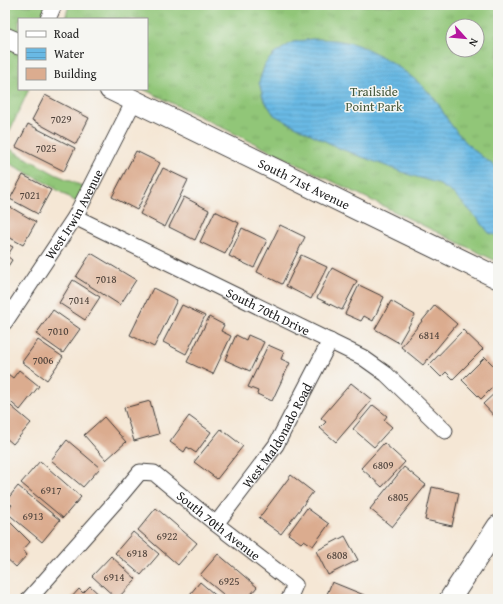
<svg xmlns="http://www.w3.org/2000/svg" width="503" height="604" viewBox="0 0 503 604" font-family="'Gentium Book Plus',serif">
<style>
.grass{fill:url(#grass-tufts);stroke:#56714a;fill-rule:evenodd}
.water{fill:url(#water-rules);stroke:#426a80}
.building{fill:#dbac8f}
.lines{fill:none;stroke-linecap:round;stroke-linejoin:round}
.street-casing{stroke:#3d3a38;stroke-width:17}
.secondary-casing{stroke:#3d3a38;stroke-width:23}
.street{stroke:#fff;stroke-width:15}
.secondary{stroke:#fff;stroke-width:21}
.labels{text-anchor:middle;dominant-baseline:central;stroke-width:3;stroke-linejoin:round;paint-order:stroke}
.number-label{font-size:11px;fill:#4c4039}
.park-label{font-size:13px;fill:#45583c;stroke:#f6f6f2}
.street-label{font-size:13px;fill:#1c1c1c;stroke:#f6f6f2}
</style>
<defs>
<pattern id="grass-tufts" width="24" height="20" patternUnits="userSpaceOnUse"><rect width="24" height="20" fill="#91c678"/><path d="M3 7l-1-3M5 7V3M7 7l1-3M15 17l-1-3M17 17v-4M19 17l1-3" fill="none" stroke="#7caa67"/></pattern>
<pattern id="water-rules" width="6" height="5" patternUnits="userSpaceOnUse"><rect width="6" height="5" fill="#69b9e4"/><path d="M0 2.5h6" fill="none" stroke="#5a9ec3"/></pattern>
</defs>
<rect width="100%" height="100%" fill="#f6f6f2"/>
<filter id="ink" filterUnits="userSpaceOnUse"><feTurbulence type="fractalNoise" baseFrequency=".025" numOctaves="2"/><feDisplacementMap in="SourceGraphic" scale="8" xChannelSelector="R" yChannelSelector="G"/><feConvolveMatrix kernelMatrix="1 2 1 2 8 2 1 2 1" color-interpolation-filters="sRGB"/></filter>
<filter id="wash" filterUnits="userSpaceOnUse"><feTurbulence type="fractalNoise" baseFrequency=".012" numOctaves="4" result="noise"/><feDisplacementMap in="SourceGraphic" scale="16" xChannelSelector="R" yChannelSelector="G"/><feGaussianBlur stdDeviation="0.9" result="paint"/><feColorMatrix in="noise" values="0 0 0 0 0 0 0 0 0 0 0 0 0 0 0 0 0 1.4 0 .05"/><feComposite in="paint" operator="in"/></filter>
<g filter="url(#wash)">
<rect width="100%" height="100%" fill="#f5e7d5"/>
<g class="grass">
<polygon points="5,5 54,5 48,19 19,19 19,89 29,89 6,139 8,148 55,174 89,189 81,205 48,184 5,161"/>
<path d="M69,5H498V262L143,89H147V19H65ZM453,26H477V50H453Z"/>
</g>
<path class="water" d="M311,39C327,39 342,40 357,45C381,53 421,80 436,101C441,107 444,115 449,122C462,140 479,156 498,168V236L489,233L478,219L454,194L437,183L410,175L341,149L285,121L274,115L263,98L259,82L265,64L274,54L293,42Z"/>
<g id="blocks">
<g class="building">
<polygon points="45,95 89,118 76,144 32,120"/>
<polygon points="28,124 75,148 64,171 16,147"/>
<polygon points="136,151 160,163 137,210 112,197"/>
<polygon points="163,168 188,180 165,227 140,214"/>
<polygon points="23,175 51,190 38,214 10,199"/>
<polygon points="184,197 209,210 195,240 169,227"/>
<polygon points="5,204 36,222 23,245 5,235"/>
<polygon points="215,211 239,223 225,254 200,242"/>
<polygon points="280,225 305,237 282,284 257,272"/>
<polygon points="242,228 267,240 254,268 229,256"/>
<polygon points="5,243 13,247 7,256 12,260 5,271"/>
<polygon points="91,253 136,280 120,305 76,277"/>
<polygon points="301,255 327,267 311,299 286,286"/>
<polygon points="332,268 357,281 342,310 317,298"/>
<polygon points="73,280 100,297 85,320 59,303"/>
<polygon points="359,285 384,297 373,321 364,316 361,321 345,314"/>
<polygon points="153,288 177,300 154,347 130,335"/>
<polygon points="391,301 415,315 399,343 375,329"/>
<polygon points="182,305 205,316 186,354 163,342"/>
<polygon points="435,305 457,324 423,365 401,347"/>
<polygon points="53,310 80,329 63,353 36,334"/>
<polygon points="209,317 224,325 221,331 231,336 213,374 187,362"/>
<polygon points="463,330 483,349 453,379 446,372 441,377 429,365"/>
<polygon points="236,335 246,340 248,335 264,342 250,371 225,360"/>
<polygon points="38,340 63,357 47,380 22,362"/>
<polygon points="268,345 284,352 281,359 290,363 272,401 257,394 258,391 248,387"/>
<polygon points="485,357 498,370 498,382 481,399 462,380"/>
<polygon points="19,370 39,386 20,410 5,397 5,378 8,374 13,378"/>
<polygon points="351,383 372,400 336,442 320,428 326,422 321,418"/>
<polygon points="498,390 498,420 483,404"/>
<polygon points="5,401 31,423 13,444 5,437"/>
<polygon points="150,401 159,434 134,441 124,408"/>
<polygon points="373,405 387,416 384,420 392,427 374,447 353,429"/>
<polygon points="189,416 211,432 196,453 187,447 184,452 170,442"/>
<polygon points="104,417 126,442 106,460 84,435"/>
<polygon points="221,429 243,446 217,479 194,462"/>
<polygon points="67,440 100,468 83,487 51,460"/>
<polygon points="384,443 405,462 382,487 361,468"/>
<polygon points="40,461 81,497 63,518 21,483"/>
<polygon points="404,467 426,485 392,527 370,509"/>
<polygon points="291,475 313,492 281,534 259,518"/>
<polygon points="18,486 60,520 42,542 6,512 12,505 6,501"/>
<polygon points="432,487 459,493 452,526 425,520"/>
<polygon points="156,508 197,543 178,565 138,530"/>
<polygon points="307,508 329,524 313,546 304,540 301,543 288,534"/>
<polygon points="5,517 30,542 23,550 27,555 16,567 5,557"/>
<polygon points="133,532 159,554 141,575 115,553"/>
<polygon points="345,536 358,560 328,575 316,551"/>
<polygon points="218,554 257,587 247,599 229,599 200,575"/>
<polygon points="111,556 136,579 117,599 92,576"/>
<polygon points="200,582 220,599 186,599"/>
<polygon points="332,582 364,595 363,599 325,599"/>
<polygon points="90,586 104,599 70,599 79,589 83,593"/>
</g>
</g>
</g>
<g filter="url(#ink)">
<use href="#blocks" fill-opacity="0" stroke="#3d3a38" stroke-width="1"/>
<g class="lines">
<defs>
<g id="street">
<polyline points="48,19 54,5"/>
<path id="s1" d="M75,217L362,357L386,374L445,431"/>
<path id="s2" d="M5,322L75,217L134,101"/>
<path id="s3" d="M216,524L276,445L330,341"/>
<path id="s4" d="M29,599L115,502L140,472L154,473L216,524L295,585L289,599"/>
</g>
<g id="secondary">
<polyline points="5,38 19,44"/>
<path id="s5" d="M110,89L498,278"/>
<polyline points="450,599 498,526"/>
</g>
</defs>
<use href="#street" class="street-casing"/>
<use href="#secondary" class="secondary-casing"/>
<use href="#street" class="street"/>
<use href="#secondary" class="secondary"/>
</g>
</g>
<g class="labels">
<g class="number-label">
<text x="61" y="119">7029</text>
<text x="46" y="148">7025</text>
<text x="30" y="195">7021</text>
<text x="106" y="279">7018</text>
<text x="79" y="300">7014</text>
<text x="58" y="331">7010</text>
<text x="429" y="335">6814</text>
<text x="43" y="360">7006</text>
<text x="383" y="465">6809</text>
<text x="51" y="490">6917</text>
<text x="398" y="497">6805</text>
<text x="33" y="516">6913</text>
<text x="167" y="536">6922</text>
<text x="137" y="553">6918</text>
<text x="337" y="555">6808</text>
<text x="114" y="577">6914</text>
<text x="229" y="581">6925</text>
</g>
<g class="park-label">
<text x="374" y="91">Trailside<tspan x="374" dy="15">Point Park</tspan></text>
</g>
<g class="street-label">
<text stroke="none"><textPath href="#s5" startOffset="216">South 71st Avenue</textPath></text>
<text stroke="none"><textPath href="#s2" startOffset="128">West Irwin Avenue</textPath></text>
<text stroke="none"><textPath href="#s1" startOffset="215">South 70th Drive</textPath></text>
<text stroke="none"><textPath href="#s3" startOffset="108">West Maldonado Road</textPath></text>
<text stroke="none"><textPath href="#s4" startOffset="266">South 70th Avenue</textPath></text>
</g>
</g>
<rect width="503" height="604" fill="none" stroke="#f6f6f2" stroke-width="20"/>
<rect x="18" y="18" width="130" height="72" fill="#f6f6f2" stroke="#9f9f9c"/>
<rect x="26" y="31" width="20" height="6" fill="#ffffff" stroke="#9f9f9c"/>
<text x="54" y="38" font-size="12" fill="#1c1c1c">Road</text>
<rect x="26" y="48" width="20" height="12" fill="url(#water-rules)" stroke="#9f9f9c"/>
<text x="54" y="58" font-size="12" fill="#1c1c1c">Water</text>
<rect x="26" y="68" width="20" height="12" fill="#dbac8f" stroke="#9f9f9c"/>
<text x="54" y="78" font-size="12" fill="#1c1c1c">Building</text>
<g transform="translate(465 38) rotate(117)"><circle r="19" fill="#f6f6f2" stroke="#9f9f9c"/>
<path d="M0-3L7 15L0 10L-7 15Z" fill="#b5179e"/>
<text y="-6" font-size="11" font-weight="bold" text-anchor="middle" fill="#1c1c1c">N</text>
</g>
</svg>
